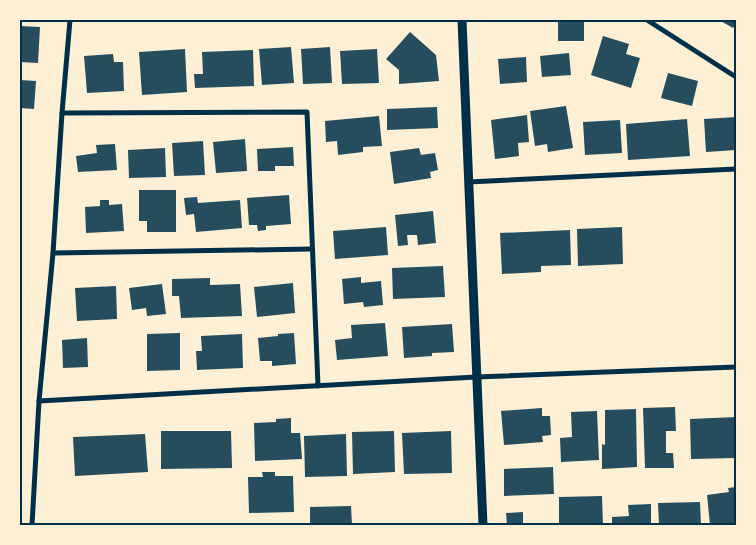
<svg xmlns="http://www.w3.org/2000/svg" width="756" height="545" viewBox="0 0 756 545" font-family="Overpass,sans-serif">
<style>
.building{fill:#264d5e}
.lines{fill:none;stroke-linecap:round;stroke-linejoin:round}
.minor{stroke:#003049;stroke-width:5}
.tertiary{stroke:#003049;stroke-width:9}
.neatline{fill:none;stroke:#003049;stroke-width:2}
</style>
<rect width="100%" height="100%" fill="#fdf0d5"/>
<g class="building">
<rect x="558" y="20" width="26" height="21"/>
<polygon points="719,20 736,20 736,23 733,28"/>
<polygon points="20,26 40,27 38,63 20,62"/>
<polygon points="410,32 436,55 439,81 399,84 399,70 386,59"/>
<polygon points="603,36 629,44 626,54 640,58 631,88 591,75"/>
<polygon points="291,47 294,83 262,85 259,49"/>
<polygon points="330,47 332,83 303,84 301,49"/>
<polygon points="185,49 187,92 142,95 139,52"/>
<polygon points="377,49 379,83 342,84 340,51"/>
<polygon points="253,50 254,86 195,88 194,74 203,74 202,52"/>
<polygon points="569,53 571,75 542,77 540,56"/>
<polygon points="113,54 114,62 123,62 124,91 87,93 84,56"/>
<polygon points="526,57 527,82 500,84 498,59"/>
<polygon points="668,73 698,81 692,106 661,98"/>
<polygon points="20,80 36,81 34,109 20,108"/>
<polygon points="566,106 573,148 548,152 547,144 535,146 530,111"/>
<polygon points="437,107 438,128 387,130 387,109"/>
<polygon points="527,115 529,142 518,143 519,156 495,159 491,120"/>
<polygon points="379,116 382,146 363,147 363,152 338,155 337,141 326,142 325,121"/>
<polygon points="736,117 736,150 706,152 704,119"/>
<polygon points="687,119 690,156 628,160 626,124"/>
<polygon points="620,120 622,153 585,155 583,122"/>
<polygon points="245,139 247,171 216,173 213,142"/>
<polygon points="203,141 205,175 174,176 172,143"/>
<polygon points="115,144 117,170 78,172 76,156 97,153 96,145"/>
<polygon points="293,147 294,166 275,166 275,171 258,171 257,149"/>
<polygon points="165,148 166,177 129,178 128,150"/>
<polygon points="419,148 421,155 435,153 438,170 430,172 431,178 394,184 390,152"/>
<polygon points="139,190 176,190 176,232 147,232 147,221 139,221"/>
<polygon points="289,195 291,224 266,226 266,230 258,231 257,225 249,225 247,198"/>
<polygon points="197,197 198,203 240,200 242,228 196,232 194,214 186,215 184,198"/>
<polygon points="100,200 109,200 109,205 122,204 124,231 86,233 85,207 100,206"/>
<polygon points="433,211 436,243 418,245 417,235 407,235 408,245 398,246 395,215"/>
<polygon points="386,227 388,255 335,259 333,231"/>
<polygon points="622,227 623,264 578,266 577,229"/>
<polygon points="736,228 736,258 734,258 734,229"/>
<polygon points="570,230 571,265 541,266 541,272 502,274 500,233"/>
<polygon points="443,266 445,297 393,299 392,268"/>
<polygon points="361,277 361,283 381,281 383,305 364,307 363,302 344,304 342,279"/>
<polygon points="210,278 210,285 240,284 242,316 181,318 179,296 172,296 172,279"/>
<polygon points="293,283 295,313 257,317 254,287"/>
<polygon points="162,284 166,314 147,316 146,308 132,310 129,288"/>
<polygon points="116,286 117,319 77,321 75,288"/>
<polygon points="385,323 388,356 337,360 335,340 352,338 351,325"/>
<polygon points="452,324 454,352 432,353 432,356 404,358 402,327"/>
<polygon points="180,333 180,370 147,371 147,334"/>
<polygon points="294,333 296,364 272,366 272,361 260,361 258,338 278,336 278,334"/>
<polygon points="242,334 243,368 197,370 196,351 202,351 201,336"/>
<polygon points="87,338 88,367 63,368 62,340"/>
<polygon points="675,407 676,431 666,431 666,453 673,453 674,468 645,468 643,408"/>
<polygon points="542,408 542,416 550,416 551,435 542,436 543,442 504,445 501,411"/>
<polygon points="636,409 637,467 602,469 602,444 605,445 605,410"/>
<polygon points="597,411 599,460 561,462 560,438 572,437 571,412"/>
<polygon points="736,417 736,458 691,459 690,419"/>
<polygon points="291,418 291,433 300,433 302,459 255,461 254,423 276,422 276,419"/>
<polygon points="161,431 231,431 232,468 161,469"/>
<polygon points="394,431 395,472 353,474 352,432"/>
<polygon points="451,431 452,473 404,474 402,433"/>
<polygon points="145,434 148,472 75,476 73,437"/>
<polygon points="346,434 347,476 305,477 304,436"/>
<polygon points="553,467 554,494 504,496 504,469"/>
<polygon points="262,472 275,472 275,476 293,476 294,512 249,513 248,477 263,477"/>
<polygon points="736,487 736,523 735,524 735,525 710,525 707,495 729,492 728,488"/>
<polygon points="602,496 603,525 559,525 559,497"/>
<polygon points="700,502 701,525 659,525 658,503"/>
<polygon points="651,504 651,525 612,525 612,517 629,516 628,505"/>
<polygon points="351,506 352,525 310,525 310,507"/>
<polygon points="523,512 523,525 507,525 506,513"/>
</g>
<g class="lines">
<g class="minor">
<polyline points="647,20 736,77"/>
<polyline points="62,113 307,112 318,386"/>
<polyline points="468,182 736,169"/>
<polyline points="53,253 312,249"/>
<polyline points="39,401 476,377 736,367"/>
<polyline points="32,525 39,401 53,253 62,113 70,20"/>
</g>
<polyline class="tertiary" points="462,20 483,525"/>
</g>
<rect width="756" height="545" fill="none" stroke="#fdf0d5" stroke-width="42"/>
<rect x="21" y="21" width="714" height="503" class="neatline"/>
</svg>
